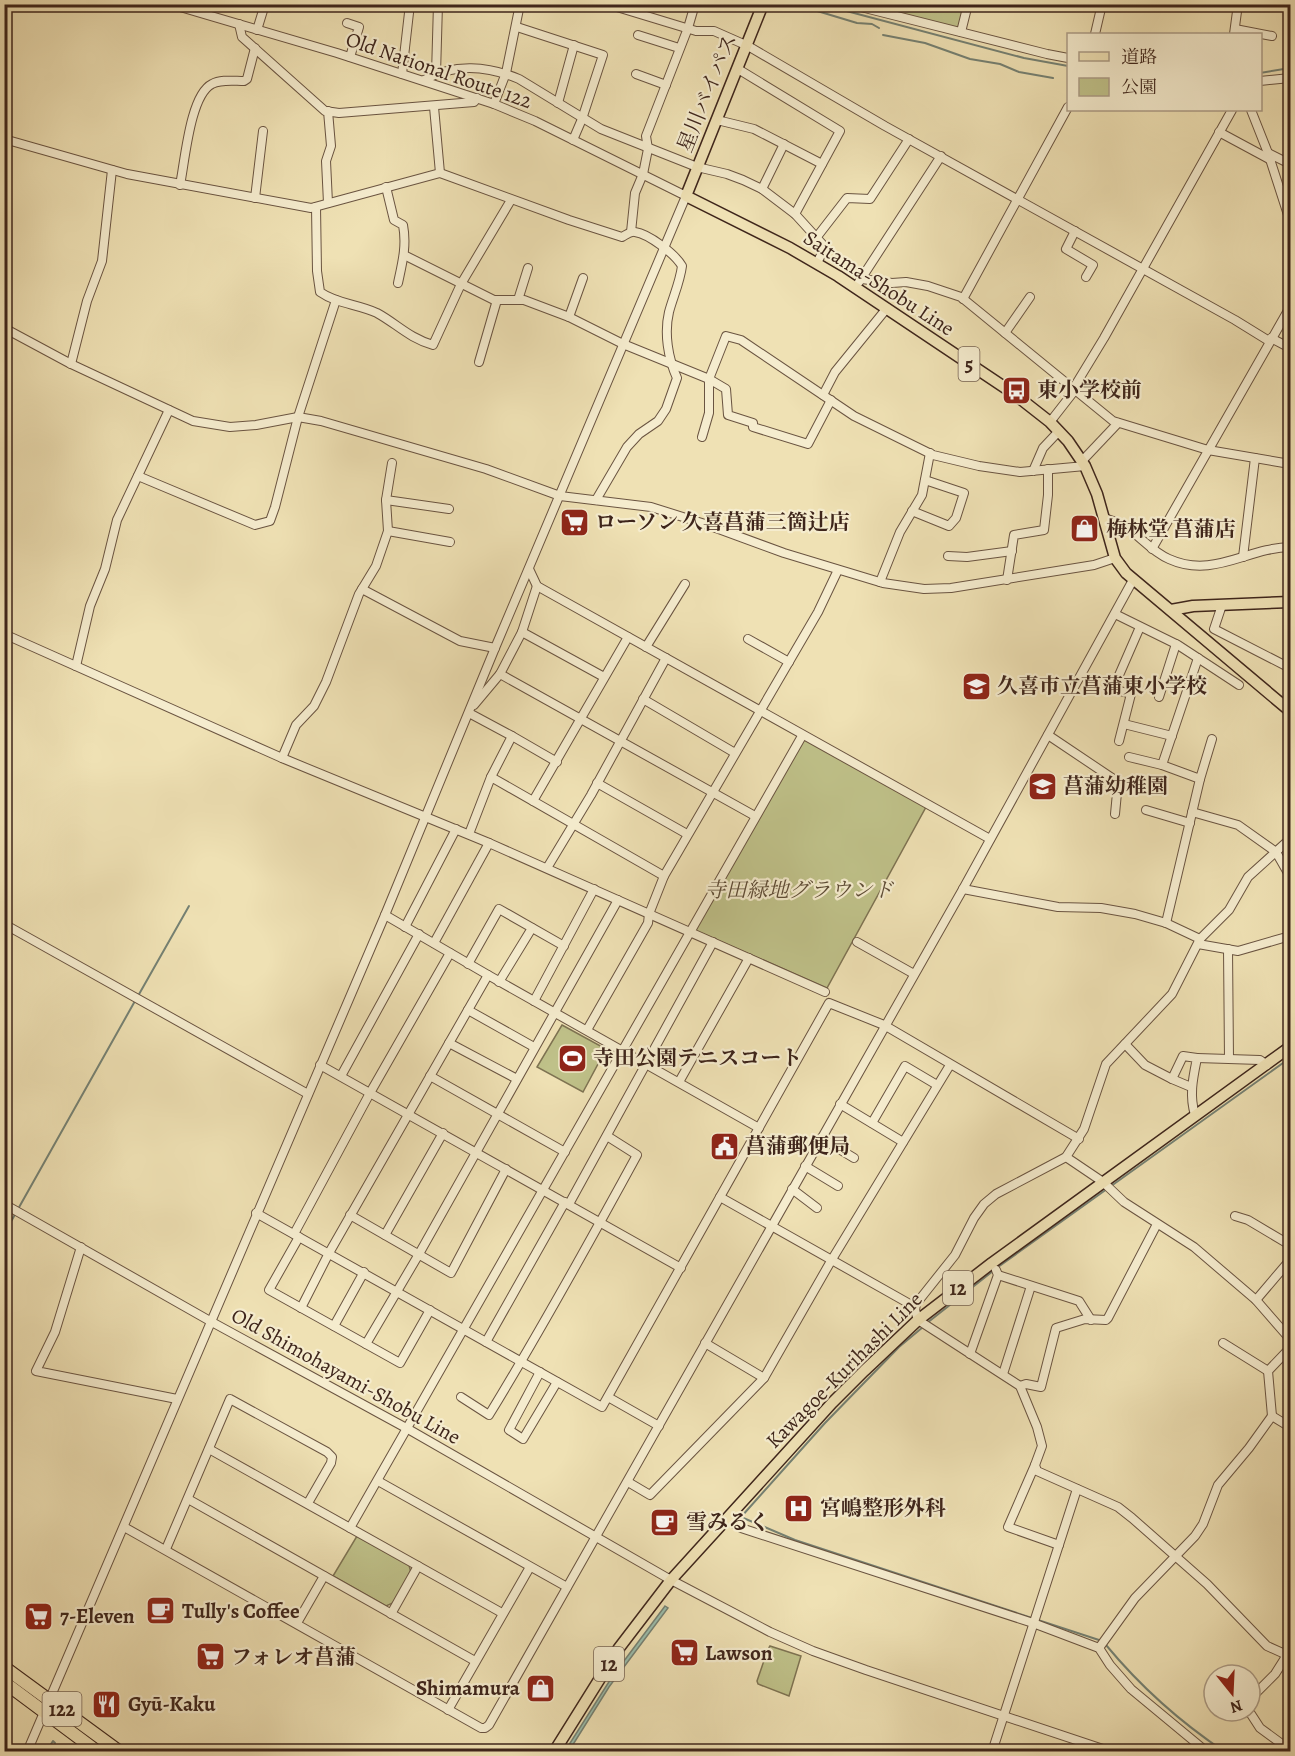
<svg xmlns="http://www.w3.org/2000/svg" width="1295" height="1756" viewBox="0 0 1295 1756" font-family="Alegreya,'Noto Serif JP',serif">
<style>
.green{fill:#bfc189;stroke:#7e7352;stroke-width:1.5}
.water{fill:#9abead;stroke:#758173;stroke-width:1.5}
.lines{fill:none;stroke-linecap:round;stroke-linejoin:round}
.stream{stroke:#758173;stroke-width:2}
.minor-casing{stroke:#6a5441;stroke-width:10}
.major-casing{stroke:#3e251b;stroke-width:13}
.highway-casing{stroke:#3e251b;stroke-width:14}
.minor{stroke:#f5ecce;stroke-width:8}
.major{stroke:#efe1b4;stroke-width:10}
.highway{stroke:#efe1b4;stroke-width:12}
.labels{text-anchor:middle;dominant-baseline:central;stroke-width:4.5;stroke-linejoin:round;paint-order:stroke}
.shield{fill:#f5ecce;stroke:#756151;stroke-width:1.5}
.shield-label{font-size:20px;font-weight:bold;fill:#3e251b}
.street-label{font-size:21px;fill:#3e251b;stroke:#f5ecce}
.poi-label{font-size:21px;font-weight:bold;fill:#3e251b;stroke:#f5ecce;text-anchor:start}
.park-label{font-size:21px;font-style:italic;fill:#5e4c36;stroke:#f5ecce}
</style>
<rect width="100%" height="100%" fill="#efe1b4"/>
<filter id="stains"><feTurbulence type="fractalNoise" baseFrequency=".00333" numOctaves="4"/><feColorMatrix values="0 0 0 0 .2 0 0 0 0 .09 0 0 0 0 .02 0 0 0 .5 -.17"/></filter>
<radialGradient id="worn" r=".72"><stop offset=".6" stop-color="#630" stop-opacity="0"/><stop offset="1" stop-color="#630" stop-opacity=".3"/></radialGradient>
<g class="green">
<polygon points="863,5 965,5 959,26 956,28"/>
<polygon points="804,739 926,807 827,988 694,930"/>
<polygon points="562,1025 606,1049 583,1092 537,1067"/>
<polygon points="357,1536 409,1565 411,1573 393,1603 386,1606 333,1576"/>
<polygon points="770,1646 801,1656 789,1696 758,1684 757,1681 768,1649"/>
</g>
<polygon class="water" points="665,1606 668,1608 609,1687 569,1751 565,1751 612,1677"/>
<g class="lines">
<g class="stream">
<polyline points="794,4 857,23 872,24 879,28"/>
<polyline points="820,4 1024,58 1068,66"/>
<polyline points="883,35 925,43 970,59 1000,64 1019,72 1053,78"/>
<polyline points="1260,73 1290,68"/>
<polyline points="138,996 189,906"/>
<polyline points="4,1234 135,1001"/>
<polyline points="998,1267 1290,1058"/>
<polyline points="927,1323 993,1271"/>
<polyline points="923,1327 899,1347 825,1423 741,1517 795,1540 1102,1641"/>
<path d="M1106,1645C1140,1686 1180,1722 1225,1752"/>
<polyline points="46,1752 53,1741 55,1743"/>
</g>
<defs>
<g id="minor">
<polyline points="607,4 696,31 714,31 748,46 885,126 1235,320 1269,341"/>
<polyline points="849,4 1047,54 1068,58"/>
<polyline points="347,23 359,27 350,57"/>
<polyline points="239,24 242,37 325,111 339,113 474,102 477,98"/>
<polyline points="517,27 603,55 582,119 573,140"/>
<polyline points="1235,29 1272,36"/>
<polyline points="257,30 265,4"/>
<polyline points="961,32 968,4"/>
<polyline points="1095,34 1102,4"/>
<polyline points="1234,34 1238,4"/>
<polyline points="638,35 679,48"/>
<polyline points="738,69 840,131 795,214"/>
<polyline points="402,74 410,4"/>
<polyline points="436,74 438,4"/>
<polyline points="636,74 666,85"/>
<path d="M424,80C454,63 488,66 519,79L601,129L697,167L727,174L743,180L762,189L795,214L825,247L817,263"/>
<polyline points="1260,81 1290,78"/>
<polyline points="558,103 574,45"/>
<polyline points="494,104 506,73 520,4"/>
<polyline points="434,107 440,173"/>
<polyline points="1251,110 1268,153 1290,221"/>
<polyline points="717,120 754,129 822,164"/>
<polyline points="1219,132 1271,160"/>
<path d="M4,139L127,174L311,208L440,173L569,220L622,237C626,235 630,231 635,232C649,234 675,254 682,266C680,282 673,297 669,312C664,333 668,358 677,378L666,409L658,421L639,434L627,447L596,500"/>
<polyline points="1268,153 1290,164"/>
<path d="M180,185C185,161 190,95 212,84C221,79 234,81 244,81L247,79L255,48"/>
<path d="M386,187L394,220L403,225C407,246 402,264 398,283"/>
<polyline points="762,189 784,144"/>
<polyline points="255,198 263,131"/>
<polyline points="328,203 326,161 331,146 328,111"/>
<path d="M316,207L317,271L320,292C337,304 358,304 377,313C397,324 409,338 433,345L461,284L511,200"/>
<polyline points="1075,231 1066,249 1093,265 1086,277"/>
<polyline points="631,232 635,193 643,174 648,149 646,136 688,28 695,4"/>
<polyline points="816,238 847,198 870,199 909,139"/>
<polyline points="404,255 494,300 524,300 569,317 623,344 709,379 726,336 741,340 854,416 933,455 979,466 1020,472 1085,466"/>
<polyline points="862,279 892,283 906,282 928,286 961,297 1113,421 1208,450 1290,464"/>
<polyline points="859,282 941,156"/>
<polyline points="963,299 1068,107"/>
<polyline points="518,300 528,268"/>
<polyline points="569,317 583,278"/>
<polyline points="4,328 71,364 193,421 230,427 256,425 298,417 321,421 486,469 560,496 651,507 705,524 784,553 883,583 924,589 951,588 1094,565 1115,558"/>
<polyline points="1005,333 1030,297"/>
<polyline points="1271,338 1290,348"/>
<polyline points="479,362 497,300"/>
<polyline points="71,364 87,301 102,261 112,170"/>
<polyline points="1073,389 1104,338 1232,110"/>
<polyline points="823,395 835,372 887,308"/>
<polyline points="1050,422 1075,390"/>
<polyline points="702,437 709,413 709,379 726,389 728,415 753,423 753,427 808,444 831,400"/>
<polyline points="1082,461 1118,423"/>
<polyline points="1033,471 1043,448 1059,431"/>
<polyline points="138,476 255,525 270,521 275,507 298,417 336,300"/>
<polyline points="386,500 449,509"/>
<polyline points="912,511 949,526 956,518 964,493 925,480"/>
<path d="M1104,518C1109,520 1116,521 1121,524C1138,533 1150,551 1169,559C1213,579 1247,548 1290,547"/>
<polyline points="388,531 450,542"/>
<polyline points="1152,549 1290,307"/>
<polyline points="948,556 967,557 1012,551"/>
<polyline points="1243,557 1255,458"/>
<polyline points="529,569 537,586 990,839"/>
<polyline points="1007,580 1014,535 1044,530 1048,495 1048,469"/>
<polyline points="880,582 900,532 922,495 930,453"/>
<polyline points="362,589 460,641 495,648"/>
<polyline points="1222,605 1214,629 1290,668"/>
<polyline points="1115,614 1178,645 1239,685"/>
<polyline points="522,632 604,677"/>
<polyline points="4,634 282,758 489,843 825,992"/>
<polyline points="748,639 789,662"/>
<polyline points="646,647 685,584"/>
<polyline points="76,666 90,606 105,569 117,520 169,410"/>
<polyline points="500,674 755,816"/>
<polyline points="1159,697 1176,644"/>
<polyline points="643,699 735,753"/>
<polyline points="474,705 500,674 522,632 537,586"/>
<polyline points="469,713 512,736 491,777"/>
<polyline points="1124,724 1172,736"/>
<polyline points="1048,735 1118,782 1115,814"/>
<polyline points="512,736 557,762"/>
<polyline points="1119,741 1131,694 1113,689 1140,627"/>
<polyline points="1129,757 1162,765 1198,658"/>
<polyline points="282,758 296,725 314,706 326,682 359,594 376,566 388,531 386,500 392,463"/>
<polyline points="1162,765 1200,779 1212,739"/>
<polyline points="597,783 687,834"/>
<polyline points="533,801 628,637"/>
<polyline points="1146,810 1190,823"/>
<polyline points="1192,812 1238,825 1276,852 1288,873 1290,887"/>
<polyline points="469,834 491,777 664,876"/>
<polyline points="547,868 591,795 666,658"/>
<polyline points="963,889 1058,907 1101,908 1135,914 1166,923 1200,939"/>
<polyline points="385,915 488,975 759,1128"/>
<polyline points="1166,923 1200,779"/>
<polyline points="4,924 308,1094"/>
<polyline points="405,927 456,829"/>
<polyline points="857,942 914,974"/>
<polyline points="434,943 489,843"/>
<polyline points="1198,944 1238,951 1290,936"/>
<polyline points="1228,949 1229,1058"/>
<polyline points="468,964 499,909 564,946"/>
<polyline points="499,982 532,928"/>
<polyline points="534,1001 594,889"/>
<polyline points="468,1010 534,1047"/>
<polyline points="587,1030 648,923 649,914 664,876 818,612 838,570"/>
<polyline points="449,1043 517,1079"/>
<polyline points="1125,1044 1145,1065 1172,1079"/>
<polyline points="1197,1058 1260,1060 1267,1065"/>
<polyline points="320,1065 681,1268"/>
<polyline points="341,1076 419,934"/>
<polyline points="430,1076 565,1152"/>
<polyline points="679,1082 749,958"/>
<path d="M1191,1087L1172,1079L1183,1056L1197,1058C1193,1078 1189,1095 1195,1115"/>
<polyline points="840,1104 903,1142"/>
<polyline points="872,1123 905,1066 937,1085"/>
<polyline points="821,1138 854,1158"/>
<polyline points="1066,1157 1103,1182 1124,1202 1194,1247 1256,1300 1290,1339"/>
<polyline points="805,1166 838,1186"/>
<polyline points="792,1189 817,1208"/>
<polyline points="720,1197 908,1303 915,1310 918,1320 1020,1386 1037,1427 1042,1446 1035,1465 1037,1471 1118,1507 1132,1518 1207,1584 1267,1646 1287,1655 1290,1650"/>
<polyline points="4,1204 210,1321 408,1429 671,1580 770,1632 813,1651 866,1670 1112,1752"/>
<polyline points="569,1204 713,942"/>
<polyline points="256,1213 602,1407 829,1003 884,1025 1079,1139"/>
<polyline points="350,1215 451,1273 506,1169"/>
<polyline points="1235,1216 1248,1220 1290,1245"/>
<polyline points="294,1234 370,1093 450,953"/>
<polyline points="385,1235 443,1133"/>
<polyline points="299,1237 269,1290 400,1363 430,1310"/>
<polyline points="81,1247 55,1332 36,1371 177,1399"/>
<polyline points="998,1275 1079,1301 1091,1320"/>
<polyline points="1256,1300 1290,1260"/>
<polyline points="301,1308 329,1253 488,975"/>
<polyline points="915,1310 916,1304 955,1255 974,1218 984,1204 996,1194 1066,1157 1084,1129 1106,1064 1172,994 1200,939 1229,910 1248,877 1290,839"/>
<polyline points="334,1326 364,1272"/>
<polyline points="486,1342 565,1202"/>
<polyline points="705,1343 764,1378"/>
<polyline points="1223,1343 1268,1371"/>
<polyline points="366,1344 419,1254 618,900"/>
<polyline points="970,1354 998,1275 996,1270"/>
<polyline points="540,1372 509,1430 523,1439 557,1382"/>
<polyline points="1003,1374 1031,1286"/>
<polyline points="1020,1386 1026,1384 1041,1387 1056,1328 1085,1319 1106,1320 1108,1318 1157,1224"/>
<path d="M461,1397L489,1415C541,1330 589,1243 637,1155L607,1136"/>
<polyline points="608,1397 659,1426"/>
<polyline points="1272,1416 1268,1371 1290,1348"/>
<polyline points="209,1449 502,1613"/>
<polyline points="1035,1465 1008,1527 1059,1545"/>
<polyline points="378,1481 567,1587"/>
<polyline points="628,1482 650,1495 764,1378 831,1261 950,1065"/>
<polyline points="188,1499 475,1661"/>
<polyline points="726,1519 741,1528 1033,1623 1099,1648 1110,1665 1131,1689 1207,1752"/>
<polyline points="124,1527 481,1728 485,1728 489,1725 963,889 1133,580"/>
<polyline points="350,1528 802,736"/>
<polyline points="166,1549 230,1399 327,1452 332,1457 331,1463 308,1503"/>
<polyline points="391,1614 418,1566"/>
<polyline points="297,1623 324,1576"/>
<polyline points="1099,1648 1135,1598 1195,1536 1203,1524 1218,1485 1249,1448 1272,1416 1290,1427"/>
<polyline points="1250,1703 1251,1698 1275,1674 1287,1655"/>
<polyline points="448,1710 530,1567"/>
<polyline points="1249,1711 1260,1728 1290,1750"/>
<polyline points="27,1752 385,915 495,648 686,196 535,121 494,104 337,53 170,4"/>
<polyline points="992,1752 1077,1489"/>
</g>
<g id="major">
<polyline points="763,4 686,196 790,248 838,276 1013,393 1050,422 1068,441 1085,466 1097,494 1115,558 1126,573 1290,711"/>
<polyline points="1171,610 1193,606 1290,602"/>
<polyline points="554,1752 619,1648 671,1580 832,1403 864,1371 918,1320 992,1263 1290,1047"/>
</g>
<g id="highway">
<polyline points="4,1667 120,1752"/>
<polyline points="4,1682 98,1752"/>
</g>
</defs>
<use href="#minor" class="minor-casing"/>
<use href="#major" class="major-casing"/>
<use href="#highway" class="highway-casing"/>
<use href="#minor" class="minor"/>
<use href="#major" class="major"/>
<use href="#highway" class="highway"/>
</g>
<defs>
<symbol id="bus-square" viewBox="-11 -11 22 22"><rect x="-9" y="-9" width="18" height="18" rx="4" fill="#8f2418" stroke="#f5ecce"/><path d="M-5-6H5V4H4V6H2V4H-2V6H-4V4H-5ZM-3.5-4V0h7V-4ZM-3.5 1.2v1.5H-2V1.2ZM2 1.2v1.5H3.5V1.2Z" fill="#fff"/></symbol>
<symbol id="supermarket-square" viewBox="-11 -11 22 22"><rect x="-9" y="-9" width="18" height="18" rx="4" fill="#8f2418" stroke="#f5ecce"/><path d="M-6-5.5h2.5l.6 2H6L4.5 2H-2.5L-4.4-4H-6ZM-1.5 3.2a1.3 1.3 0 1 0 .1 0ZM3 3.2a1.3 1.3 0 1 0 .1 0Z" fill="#fff"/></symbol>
<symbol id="shop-square" viewBox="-11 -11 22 22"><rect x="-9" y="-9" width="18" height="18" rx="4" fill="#8f2418" stroke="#f5ecce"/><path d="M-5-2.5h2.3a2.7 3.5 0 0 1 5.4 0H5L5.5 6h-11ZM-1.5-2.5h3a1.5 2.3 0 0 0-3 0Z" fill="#fff"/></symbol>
<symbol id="school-square" viewBox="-11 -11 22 22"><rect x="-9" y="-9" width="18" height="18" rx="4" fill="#8f2418" stroke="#f5ecce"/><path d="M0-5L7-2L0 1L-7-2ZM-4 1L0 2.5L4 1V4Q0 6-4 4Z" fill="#fff"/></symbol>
<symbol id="stadium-square" viewBox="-11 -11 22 22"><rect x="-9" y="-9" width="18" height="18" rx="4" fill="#8f2418" stroke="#f5ecce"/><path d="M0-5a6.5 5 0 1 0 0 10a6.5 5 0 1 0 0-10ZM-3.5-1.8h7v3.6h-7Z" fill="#fff"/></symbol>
<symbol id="civic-square" viewBox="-11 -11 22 22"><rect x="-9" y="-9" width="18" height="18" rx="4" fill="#8f2418" stroke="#f5ecce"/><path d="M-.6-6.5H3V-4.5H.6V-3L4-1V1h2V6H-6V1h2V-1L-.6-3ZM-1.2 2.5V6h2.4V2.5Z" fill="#fff"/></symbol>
<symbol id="hospital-square" viewBox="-11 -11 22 22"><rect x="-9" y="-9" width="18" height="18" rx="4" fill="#8f2418" stroke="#f5ecce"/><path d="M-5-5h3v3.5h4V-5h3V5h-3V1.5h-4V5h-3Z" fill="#fff"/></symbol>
<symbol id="cafe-square" viewBox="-11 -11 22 22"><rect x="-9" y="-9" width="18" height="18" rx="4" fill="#8f2418" stroke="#f5ecce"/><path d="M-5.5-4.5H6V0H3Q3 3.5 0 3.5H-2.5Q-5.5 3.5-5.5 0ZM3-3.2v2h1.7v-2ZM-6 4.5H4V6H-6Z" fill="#fff"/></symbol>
<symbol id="restaurant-square" viewBox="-11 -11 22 22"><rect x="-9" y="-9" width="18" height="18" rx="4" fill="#8f2418" stroke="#f5ecce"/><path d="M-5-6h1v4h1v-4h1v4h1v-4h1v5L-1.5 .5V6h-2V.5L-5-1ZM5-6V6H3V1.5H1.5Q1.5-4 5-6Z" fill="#fff"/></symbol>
</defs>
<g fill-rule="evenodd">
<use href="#bus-square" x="1000" y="374" width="33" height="33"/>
<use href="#supermarket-square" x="558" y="506" width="33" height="33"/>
<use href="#shop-square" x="1068" y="512" width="33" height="33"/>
<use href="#school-square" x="960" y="670" width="33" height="33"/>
<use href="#school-square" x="1026" y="770" width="33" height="33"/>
<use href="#stadium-square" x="556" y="1042" width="33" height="33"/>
<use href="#civic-square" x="708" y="1130" width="33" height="33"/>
<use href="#hospital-square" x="782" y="1492" width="33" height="33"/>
<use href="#cafe-square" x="648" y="1506" width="33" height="33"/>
<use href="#cafe-square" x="144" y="1594" width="33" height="33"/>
<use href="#supermarket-square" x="22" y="1600" width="33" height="33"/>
<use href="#supermarket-square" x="668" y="1636" width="33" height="33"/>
<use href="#supermarket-square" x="194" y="1640" width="33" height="33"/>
<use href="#shop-square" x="524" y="1672" width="33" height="33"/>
<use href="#restaurant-square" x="90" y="1688" width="33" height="33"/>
</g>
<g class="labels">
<g class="shield">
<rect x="958.5" y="347" width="21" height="34" rx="4.5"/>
<rect x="943" y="1271" width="30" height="34" rx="4.5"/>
<rect x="594" y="1647" width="30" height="34" rx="4.5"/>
<rect x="42.5" y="1692" width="39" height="34" rx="4.5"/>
</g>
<g class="shield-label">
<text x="969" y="364">5</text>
<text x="958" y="1288">12</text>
<text x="609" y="1664">12</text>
<text x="62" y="1709">122</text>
</g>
<g class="street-label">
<text transform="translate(439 70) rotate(19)">Old National Route 122</text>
<text transform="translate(707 93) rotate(-68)">星川バイパス</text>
<text transform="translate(879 283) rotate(33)">Saitama-Shobu Line</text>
<text transform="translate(844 1370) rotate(-45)">Kawagoe-Kurihashi Line</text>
<text transform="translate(346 1376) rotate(29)">Old Shimohayami-Shobu Line</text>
</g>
<g class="poi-label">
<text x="1037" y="390">東小学校前</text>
<text x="595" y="522">ローソン 久喜菖蒲三箇辻店</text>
<text x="1106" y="529">梅林堂 菖蒲店</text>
<text x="997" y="686">久喜市立菖蒲東小学校</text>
<text x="1063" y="786">菖蒲幼稚園</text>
<text x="593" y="1058">寺田公園テニスコート</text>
<text x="745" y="1146">菖蒲郵便局</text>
<text x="820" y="1508">宮嶋整形外科</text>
<text x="686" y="1522">雪みるく</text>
<text x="182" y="1611">Tully's Coffee</text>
<text x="60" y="1616">7-Eleven</text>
<text x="705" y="1653">Lawson</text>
<text x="231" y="1657">フォレオ菖蒲</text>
<text x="520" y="1688" text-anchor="end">Shimamura</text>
<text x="128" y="1704">Gyū-Kaku</text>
</g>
<g class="park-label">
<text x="799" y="890">寺田緑地グラウンド</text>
</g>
</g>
<rect width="1295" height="1756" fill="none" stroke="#efe1b4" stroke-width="24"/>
<rect x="6" y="6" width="1283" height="1744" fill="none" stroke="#3e251b" stroke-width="3"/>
<rect x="12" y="12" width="1271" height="1732" fill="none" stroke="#3e251b" stroke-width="1.5"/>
<rect x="1067" y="33" width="195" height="78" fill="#f5ecce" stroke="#ac9c86" stroke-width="1.5"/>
<rect x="1079" y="52" width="30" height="9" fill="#efe1b4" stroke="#ac9c86" stroke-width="1.5"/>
<text x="1121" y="63" font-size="18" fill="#3e251b">道路</text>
<rect x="1079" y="78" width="30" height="18" fill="#bfc189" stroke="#ac9c86" stroke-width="1.5"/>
<text x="1121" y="93" font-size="18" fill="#3e251b">公園</text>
<g transform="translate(1232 1693) rotate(162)"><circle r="28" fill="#f5ecce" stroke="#ac9c86" stroke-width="1.5"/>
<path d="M0-4.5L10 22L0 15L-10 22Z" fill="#8f2418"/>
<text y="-9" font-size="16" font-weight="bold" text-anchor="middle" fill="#3e251b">N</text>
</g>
<rect width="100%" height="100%" filter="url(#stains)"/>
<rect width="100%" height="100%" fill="url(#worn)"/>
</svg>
